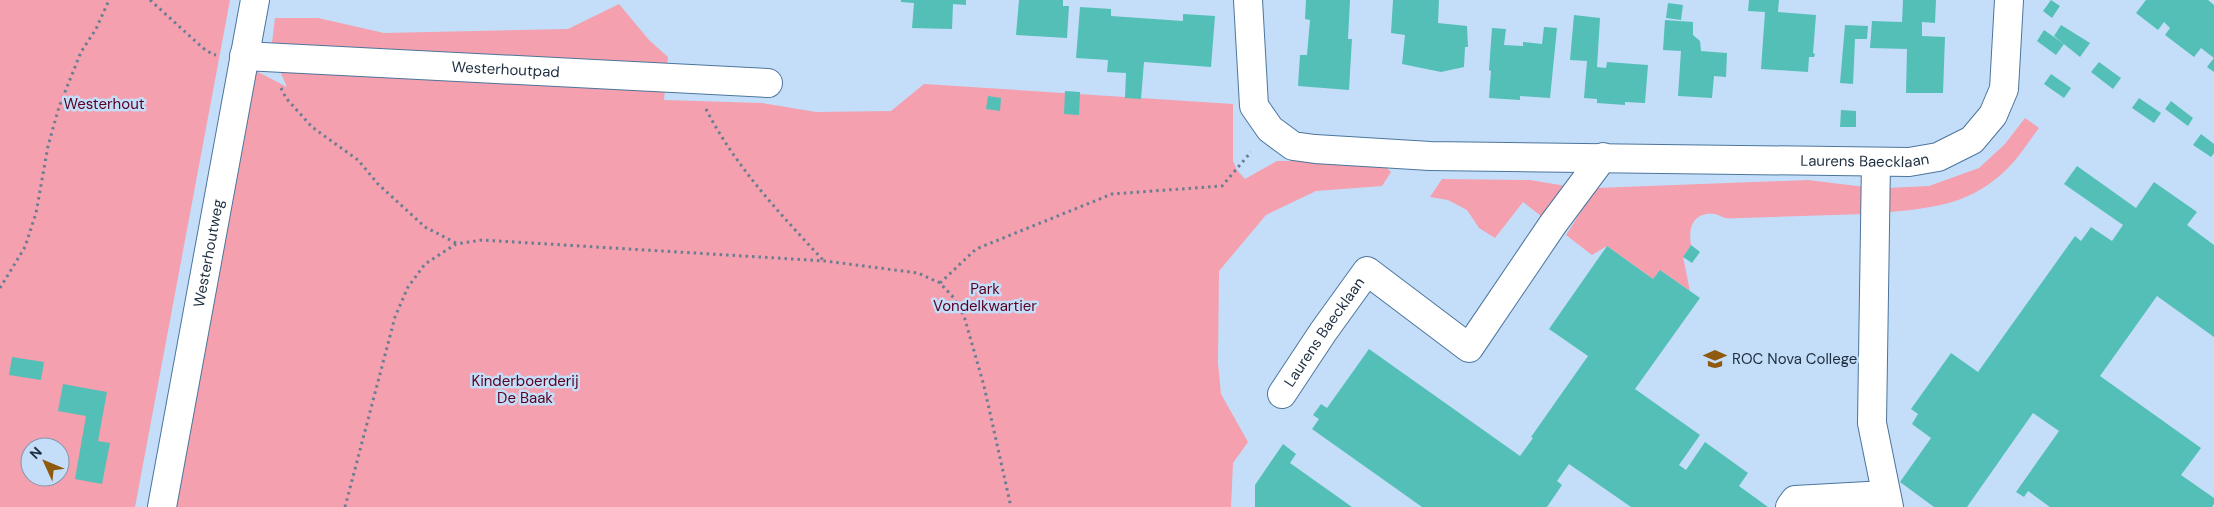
<svg xmlns="http://www.w3.org/2000/svg" width="2214" height="507" viewBox="0 0 2214 507" font-family="'DM Sans',sans-serif">
<style>
.green{fill:#f4a0ae;fill-rule:evenodd}
.building{fill:#54bfb7}
.lines{fill:none;stroke-linecap:round;stroke-linejoin:round}
.minor-casing{stroke:#4c759c;stroke-width:30}
.path{stroke:#697e93;stroke-width:3;stroke-dasharray:2.5 4;stroke-linecap:butt}
.minor{stroke:#fff;stroke-width:28}
.labels{text-anchor:middle;dominant-baseline:central;stroke-width:5;stroke-linejoin:round;paint-order:stroke}
.street-label{font-size:15px;fill:#1d2e3f;stroke:#c4def9}
.park-label{font-size:15px;fill:#580120;stroke:#c4def9}
.poi-label{font-size:15px;fill:#1d2e3f;stroke:#c4def9;text-anchor:start}
</style>
<rect width="100%" height="100%" fill="#c4def9"/>
<g class="green">
<path d="M0,0H230L135,507H0ZM30,447H60V477H30Z"/>
<polygon points="619,4 649,40 668,57 664,100 762,103 816,112 891,111 924,84 1233,104 1233,161 1237,170 1245,179 1277,161 1378,160 1391,172 1382,186 1316,191 1266,215 1219,271 1218,363 1221,394 1248,442 1233,463 1231,507 174,507 256,71 287,87 271,51 275,18 318,18 384,33 568,29"/>
<path d="M2025,118L2039,128C2029,141 2020,156 2008,168C1973,203 1936,208 1889,212L1887,188L1929,186L1979,168L2005,144Z"/>
<polygon points="1442,179 1530,180 1572,187 1546,220 1523,202 1495,238 1479,228 1467,210 1448,200 1430,197"/>
<path d="M1808,180L1865,187V214L1741,218C1736,218 1730,219 1725,218C1721,217 1718,214 1714,214C1693,212 1688,228 1691,245L1683,257L1690,291L1660,270L1653,279L1607,246L1592,255L1566,235L1596,188Z"/>
</g>
<g class="building">
<polygon points="901,0 966,0 966,5 953,4 952,29 912,28 914,3 901,2"/>
<polygon points="1019,0 1063,0 1063,6 1069,6 1067,38 1016,35"/>
<polygon points="1306,0 1350,0 1348,39 1352,39 1349,90 1298,86 1300,55 1307,55 1310,20 1305,19"/>
<polygon points="1393,0 1439,0 1438,23 1467,26 1468,47 1465,47 1464,67 1441,72 1402,64 1405,35 1391,33"/>
<polygon points="1749,0 1779,0 1778,12 1816,15 1813,53 1815,54 1814,57 1809,57 1808,72 1761,69 1765,12 1748,11"/>
<polygon points="1903,0 1936,0 1935,23 1922,22 1922,36 1945,37 1943,93 1906,93 1907,49 1870,48 1872,21 1902,22"/>
<polygon points="2051,0 2060,6 2052,18 2043,11"/>
<polygon points="2146,0 2208,0 2214,5 2214,58 2201,48 2194,57 2165,35 2170,28 2164,22 2158,30 2136,13"/>
<polygon points="1668,3 1683,5 1681,20 1666,18"/>
<polygon points="1080,7 1111,9 1111,16 1183,21 1183,14 1215,16 1211,67 1144,62 1141,99 1125,98 1126,73 1107,72 1108,60 1076,58"/>
<polygon points="1574,15 1600,18 1597,67 1606,68 1607,62 1648,65 1645,103 1625,102 1625,105 1597,103 1597,99 1584,98 1587,61 1570,60"/>
<polygon points="1665,20 1693,22 1693,35 1700,41 1701,51 1727,53 1726,77 1714,76 1712,98 1678,96 1681,51 1663,50"/>
<polygon points="1845,25 1868,26 1867,39 1855,39 1853,84 1840,83"/>
<polygon points="2061,25 2090,43 2080,57 2054,36"/>
<polygon points="1544,27 1557,28 1550,98 1520,96 1520,100 1489,98 1491,71 1489,70 1492,28 1506,29 1504,45 1523,46 1523,42 1542,44"/>
<polygon points="2044,30 2064,44 2056,55 2037,41"/>
<polygon points="2214,58 2214,72 2207,67"/>
<polygon points="2099,62 2121,78 2113,89 2091,72"/>
<polygon points="2051,74 2071,88 2064,98 2044,84"/>
<polygon points="1065,91 1080,92 1079,115 1064,114"/>
<polygon points="988,96 1001,98 1000,111 986,109"/>
<polygon points="2139,98 2161,113 2154,123 2132,108"/>
<polygon points="2171,101 2193,118 2188,126 2165,109"/>
<polygon points="1841,110 1856,111 1856,127 1840,127"/>
<polygon points="2201,134 2214,144 2214,153 2211,157 2193,145"/>
<polygon points="2077,166 2136,208 2154,182 2197,212 2187,225 2214,245 2214,337 2157,296 2100,376 2201,448 2181,475 2214,498 2214,504 2212,507 2050,507 2028,491 2024,497 2016,492 2059,431 2033,413 1967,507 1934,507 1900,482 1931,438 1912,424 1918,414 1911,409 1951,353 1978,372 2075,236 2081,241 2091,227 2112,241 2123,225 2064,184"/>
<polygon points="1691,245 1700,252 1692,263 1683,257"/>
<polygon points="1607,246 1653,279 1660,270 1700,298 1635,389 1700,435 1679,465 1686,470 1705,442 1748,473 1739,486 1768,507 1631,507 1569,464 1557,481 1562,485 1547,507 1422,507 1312,429 1319,419 1313,415 1321,404 1327,408 1369,349 1520,456 1533,438 1531,437 1588,356 1549,329"/>
<polygon points="12,357 44,362 41,380 9,375"/>
<polygon points="63,384 107,392 98,441 110,443 102,484 75,479 86,416 58,411"/>
<polygon points="1283,444 1296,454 1290,463 1352,507 1255,507 1255,485"/>
</g>
<g class="lines">
<defs>
<g id="minor">
<path id="s1" d="M1248,0L1254,106L1270,129L1293,146L1315,149L1430,156L1909,162L1938,157L1972,140L1993,115L2004,89L2009,0"/>
<path id="s2" d="M244,56L768,83"/>
<polyline points="1876,162 1872,423 1889,507"/>
<path id="s3" d="M1282,394L1323,332L1367,271L1469,348L1553,224L1603,157"/>
<path id="s4" d="M162,507L255,0"/>
<polyline points="1790,507 1795,500 1886,495"/>
</g>
</defs>
<use href="#minor" class="minor-casing"/>
<g class="path">
<polyline points="150,0 203,48 212,54 216,55"/>
<polyline points="281,88 286,98 312,127 358,160 378,184 425,227 456,243"/>
<path d="M706,109C735,166 780,214 824,261"/>
<polyline points="940,283 976,249 1112,194 1222,186 1251,152"/>
<polyline points="0,288 25,247 36,213 48,146 59,107 81,52 96,29 109,0"/>
<polyline points="345,507 395,317 408,287 425,264 456,244 482,240 825,261 918,273 940,283 954,298 964,316 984,386 1011,507"/>
</g>
<use href="#minor" class="minor"/>
</g>
<defs>
<symbol id="school-bare" viewBox="-9 -9 18 18"><path d="M0-5L7-2L0 1L-7-2ZM-4 1L0 2.5L4 1V4Q0 6-4 4Z" fill="#8f5a0d" stroke="#c4def9" stroke-width="2.5" paint-order="stroke"/></symbol>
</defs>
<g fill-rule="evenodd">
<use href="#school-bare" x="1699" y="343" width="32" height="32"/>
</g>
<g class="labels">
<g class="street-label">
<text stroke="none"><textPath href="#s2" startOffset="262">Westerhoutpad</textPath></text>
<text stroke="none"><textPath href="#s1" startOffset="735">Laurens Baecklaan</textPath></text>
<text stroke="none"><textPath href="#s4" startOffset="258">Westerhoutweg</textPath></text>
<text stroke="none"><textPath href="#s3" startOffset="75">Laurens Baecklaan</textPath></text>
</g>
<g class="park-label">
<text x="104" y="104">Westerhout</text>
<text x="985" y="289">Park<tspan x="985" dy="17">Vondelkwartier</tspan></text>
<text x="525" y="381">Kinderboerderij<tspan x="525" dy="17">De Baak</tspan></text>
</g>
<g class="poi-label">
<text x="1732" y="359">ROC Nova College</text>
</g>
</g>
<g transform="translate(45 462) rotate(314)"><circle r="24" fill="#c4def9" stroke="#8198af"/>
<path d="M0-4L9 19L0 12L-9 19Z" fill="#8f5a0d"/>
<text y="-8" font-size="14" font-weight="bold" text-anchor="middle" fill="#1d2e3f">N</text>
</g>
</svg>
